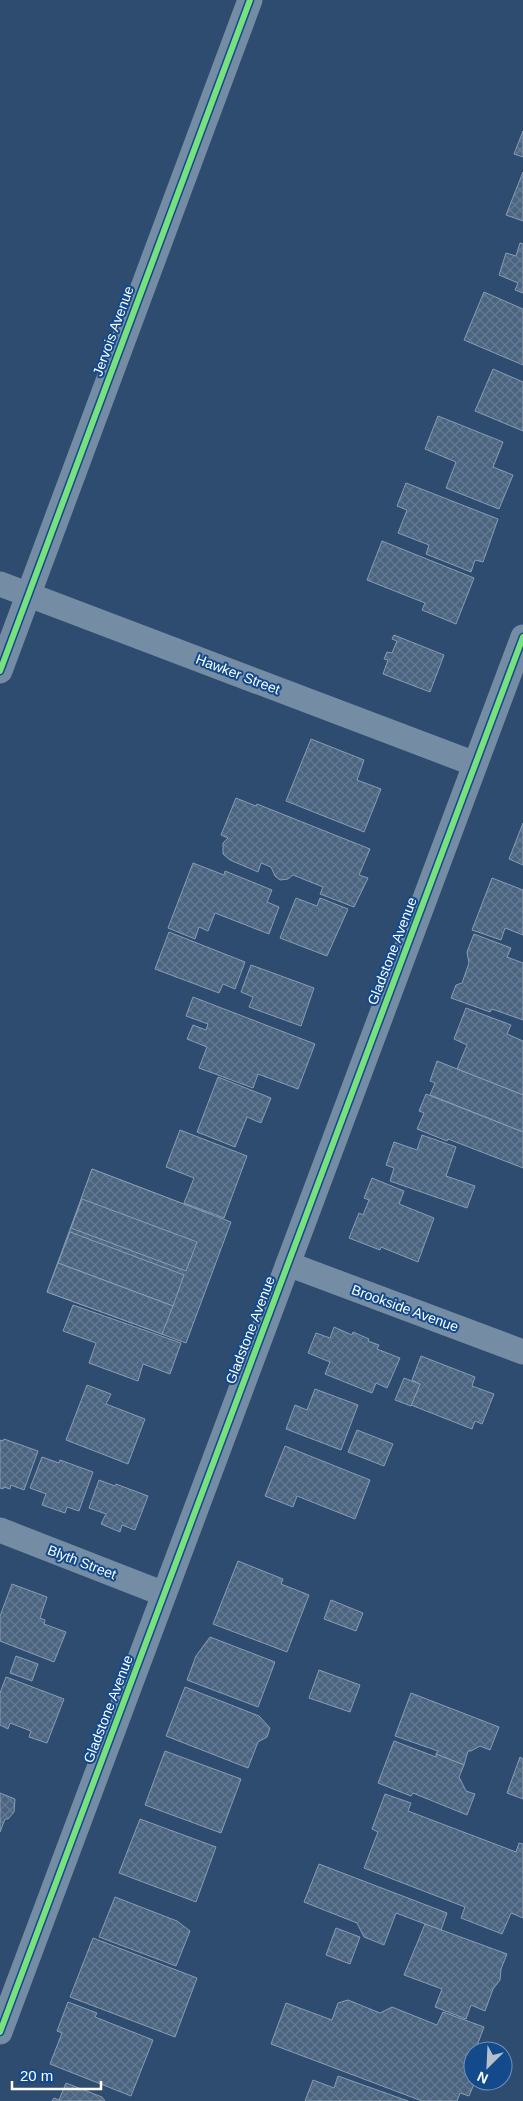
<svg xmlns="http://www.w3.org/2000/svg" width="523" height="2101" viewBox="0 0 523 2101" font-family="Arial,sans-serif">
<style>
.building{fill:url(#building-cross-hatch);stroke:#899cb3}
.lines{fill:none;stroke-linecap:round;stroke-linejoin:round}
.minor{stroke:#758ca5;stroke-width:25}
.cycleway-casing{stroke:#124a8c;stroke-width:9}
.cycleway{stroke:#77e17e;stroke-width:6}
.labels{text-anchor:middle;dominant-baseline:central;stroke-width:4;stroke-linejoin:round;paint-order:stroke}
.street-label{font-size:14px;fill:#fff;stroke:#124a8c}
</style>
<defs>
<pattern id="building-cross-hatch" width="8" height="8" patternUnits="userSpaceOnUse" patternTransform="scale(1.25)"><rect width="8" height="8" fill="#4b6480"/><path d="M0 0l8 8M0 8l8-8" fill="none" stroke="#667b93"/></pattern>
</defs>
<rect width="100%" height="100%" fill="#2e4c70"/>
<g class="building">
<polygon points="523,131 523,157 514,154"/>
<polygon points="523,172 523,221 506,215"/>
<polygon points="520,243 523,244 523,293 515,290 518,283 499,275 506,253 516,256"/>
<polygon points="484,292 523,309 523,365 464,340"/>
<polygon points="493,369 523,382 523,431 475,411"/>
<polygon points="438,416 503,442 493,467 513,475 499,509 446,488 456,462 425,449"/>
<polygon points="406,483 498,519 483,562 475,560 471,572 426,554 429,545 398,533 407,510 397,506"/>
<polygon points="382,541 474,578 456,624 422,610 425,603 367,580"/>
<polygon points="394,635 444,655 430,692 383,674 388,660 384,659 387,652 392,653 397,641 392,639"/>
<polygon points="311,739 364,760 357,780 381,789 364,832 286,801"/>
<polygon points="236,798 256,806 257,804 370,849 359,875 368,878 354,907 320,894 323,887 293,875 288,879 280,880 275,876 271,867 261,863 258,872 230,860 223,854 223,843 228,838 221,835"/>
<polygon points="523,823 523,865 509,859"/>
<polygon points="193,863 224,875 225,871 272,890 267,902 279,907 269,934 215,913 208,931 199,927 195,939 168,928"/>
<polygon points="492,878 523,890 523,935 505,928 501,940 472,930"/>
<polygon points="296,898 317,906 320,898 348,909 327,956 280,938"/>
<polygon points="169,932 245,962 235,989 223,984 219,993 155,969"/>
<polygon points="474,934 511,948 507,957 523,963 523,1020 492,1009 490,1012 451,998 456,985 462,983 469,963 467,952"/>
<polygon points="251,965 314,988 301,1026 249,1007 253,997 241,992"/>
<polygon points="193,997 315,1044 298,1089 258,1074 253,1088 199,1068 207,1047 187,1039 193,1025 206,1030 208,1024 186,1016"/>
<polygon points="466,1008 511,1025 507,1034 523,1041 523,1095 457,1069 467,1045 454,1039"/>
<polygon points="437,1061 523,1095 523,1132 430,1095 435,1083 430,1081"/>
<polygon points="218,1077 271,1098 261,1123 247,1117 235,1147 197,1132"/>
<polygon points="426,1094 523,1132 523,1168 448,1139 447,1141 417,1129 424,1113 419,1111"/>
<polygon points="180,1130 247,1156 224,1218 184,1203 194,1178 166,1167"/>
<polygon points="422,1135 456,1147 446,1176 475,1186 467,1208 390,1181 394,1168 386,1165 394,1142 417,1150"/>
<polygon points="92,1169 207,1213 197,1242 82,1199"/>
<polygon points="92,1169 231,1222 186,1343 47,1292"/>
<polygon points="372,1178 404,1191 399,1204 434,1218 418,1262 381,1247 380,1250 349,1238 359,1213 363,1215 369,1200 364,1198"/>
<polygon points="82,1199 197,1242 186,1271 71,1228"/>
<polygon points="70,1232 184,1275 173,1306 58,1263"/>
<polygon points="58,1263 173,1306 162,1334 47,1292"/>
<polygon points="73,1305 181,1343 170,1374 143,1364 138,1381 89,1363 96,1343 63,1331"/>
<polygon points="334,1327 352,1335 353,1332 369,1339 368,1341 379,1345 377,1349 400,1358 387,1388 376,1383 372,1393 325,1374 330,1362 308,1353 316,1333 330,1338"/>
<polygon points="421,1356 475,1377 472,1386 494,1394 482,1424 475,1421 472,1429 411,1405 420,1384 412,1380"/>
<polygon points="404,1378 420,1384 411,1406 395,1400"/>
<polygon points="87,1385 111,1394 106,1404 145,1419 128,1464 66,1440"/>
<polygon points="315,1389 358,1405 341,1450 286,1429 295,1405 307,1410"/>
<polygon points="357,1430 393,1444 384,1466 348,1452"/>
<polygon points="4,1439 38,1451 24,1490 11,1485 10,1489 4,1487 3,1489 0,1488 0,1440 3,1441"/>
<polygon points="285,1446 370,1480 355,1519 297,1496 293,1507 265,1496"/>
<polygon points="42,1457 59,1463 60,1460 93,1472 79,1511 67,1507 65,1513 42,1505 46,1494 30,1488"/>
<polygon points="99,1480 115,1486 116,1484 148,1496 135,1530 122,1525 120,1532 101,1524 106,1514 89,1508"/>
<polygon points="238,1561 283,1579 281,1584 309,1595 287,1652 213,1624"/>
<polygon points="12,1584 47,1597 40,1618 45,1620 44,1624 66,1632 54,1662 0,1641 0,1616"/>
<polygon points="331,1600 363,1613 356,1631 324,1619"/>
<polygon points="210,1637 275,1662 258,1707 187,1680 196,1656"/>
<polygon points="16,1656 38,1664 32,1681 10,1673"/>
<polygon points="319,1670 360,1685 350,1712 309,1698"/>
<polygon points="6,1677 64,1699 47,1743 29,1737 31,1731 10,1723 8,1729 0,1725 0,1693"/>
<polygon points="185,1687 259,1716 270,1728 267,1737 258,1742 248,1768 166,1736"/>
<polygon points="411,1693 499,1727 490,1750 480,1746 471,1751 468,1751 464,1765 436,1754 438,1751 395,1736"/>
<polygon points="394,1741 436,1757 436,1754 464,1765 459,1777 466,1791 475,1794 467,1815 413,1793 411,1796 378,1783"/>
<polygon points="165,1751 241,1779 221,1833 145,1805"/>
<polygon points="520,1757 523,1759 523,1799 507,1793"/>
<polygon points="0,1793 15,1799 14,1812 8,1819 5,1819 0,1832"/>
<polygon points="385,1794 411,1803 408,1811 516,1852 519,1843 523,1844 523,1918 511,1913 502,1934 461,1918 465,1907 364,1868 378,1832 372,1829"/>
<polygon points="140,1819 216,1847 196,1902 119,1873"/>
<polygon points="319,1864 447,1913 441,1930 396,1913 384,1945 364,1937 357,1923 304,1902"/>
<polygon points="115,1897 177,1921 190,1931 176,1966 99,1937"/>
<polygon points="425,1924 507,1954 501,1969 500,1980 493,1989 485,2011 471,2005 466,2019 435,2007 442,1989 404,1975"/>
<polygon points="336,1928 360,1937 350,1964 326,1955"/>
<polygon points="93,1938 197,1978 175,2037 70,1997"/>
<polygon points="348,2000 380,2013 392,2007 437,2025 443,2012 484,2027 475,2051 473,2051 467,2073 474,2084 469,2096 460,2093 457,2101 422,2101 271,2044 286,2003 332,2020 338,2003"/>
<polygon points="68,2002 97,2013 95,2017 153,2040 131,2096 50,2064 62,2033 57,2031"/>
<polygon points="338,2076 408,2101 305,2101 313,2080 334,2088"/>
<polygon points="66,2083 102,2097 105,2101 52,2101 54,2098 59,2100"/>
</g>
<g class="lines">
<g class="minor">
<polyline points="0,584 475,764"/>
<polyline points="0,671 250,0"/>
<polyline points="288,1264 523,1352"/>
<polyline points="0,1530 164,1594"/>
<polyline points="0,2032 523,637"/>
</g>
<defs>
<g id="cycleway">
<polyline points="0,671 250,0"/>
<polyline points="0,2032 523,637"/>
</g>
</defs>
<use href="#cycleway" class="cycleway-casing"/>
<use href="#cycleway" class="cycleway"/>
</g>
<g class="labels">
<g class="street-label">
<text transform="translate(113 331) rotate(-70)">Jervois Avenue</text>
<text transform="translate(238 674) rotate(21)">Hawker Street</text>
<text transform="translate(392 951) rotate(-69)">Gladstone Avenue</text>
<text transform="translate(405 1308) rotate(20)">Brookside Avenue</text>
<text transform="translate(250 1330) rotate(-69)">Gladstone Avenue</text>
<text transform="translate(82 1562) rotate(21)">Blyth Street</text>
<text transform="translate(108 1709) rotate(-69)">Gladstone Avenue</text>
</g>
</g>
<g transform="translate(488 2066) rotate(204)"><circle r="24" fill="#124a8c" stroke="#7192ba"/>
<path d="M0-4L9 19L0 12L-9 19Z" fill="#b6c0cd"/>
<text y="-8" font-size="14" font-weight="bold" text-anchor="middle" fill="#ffffff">N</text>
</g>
<path d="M12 2081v8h89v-8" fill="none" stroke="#ffffff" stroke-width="2.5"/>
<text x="20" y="2081" font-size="15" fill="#ffffff" stroke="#124a8c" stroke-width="4" paint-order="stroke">20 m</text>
</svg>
